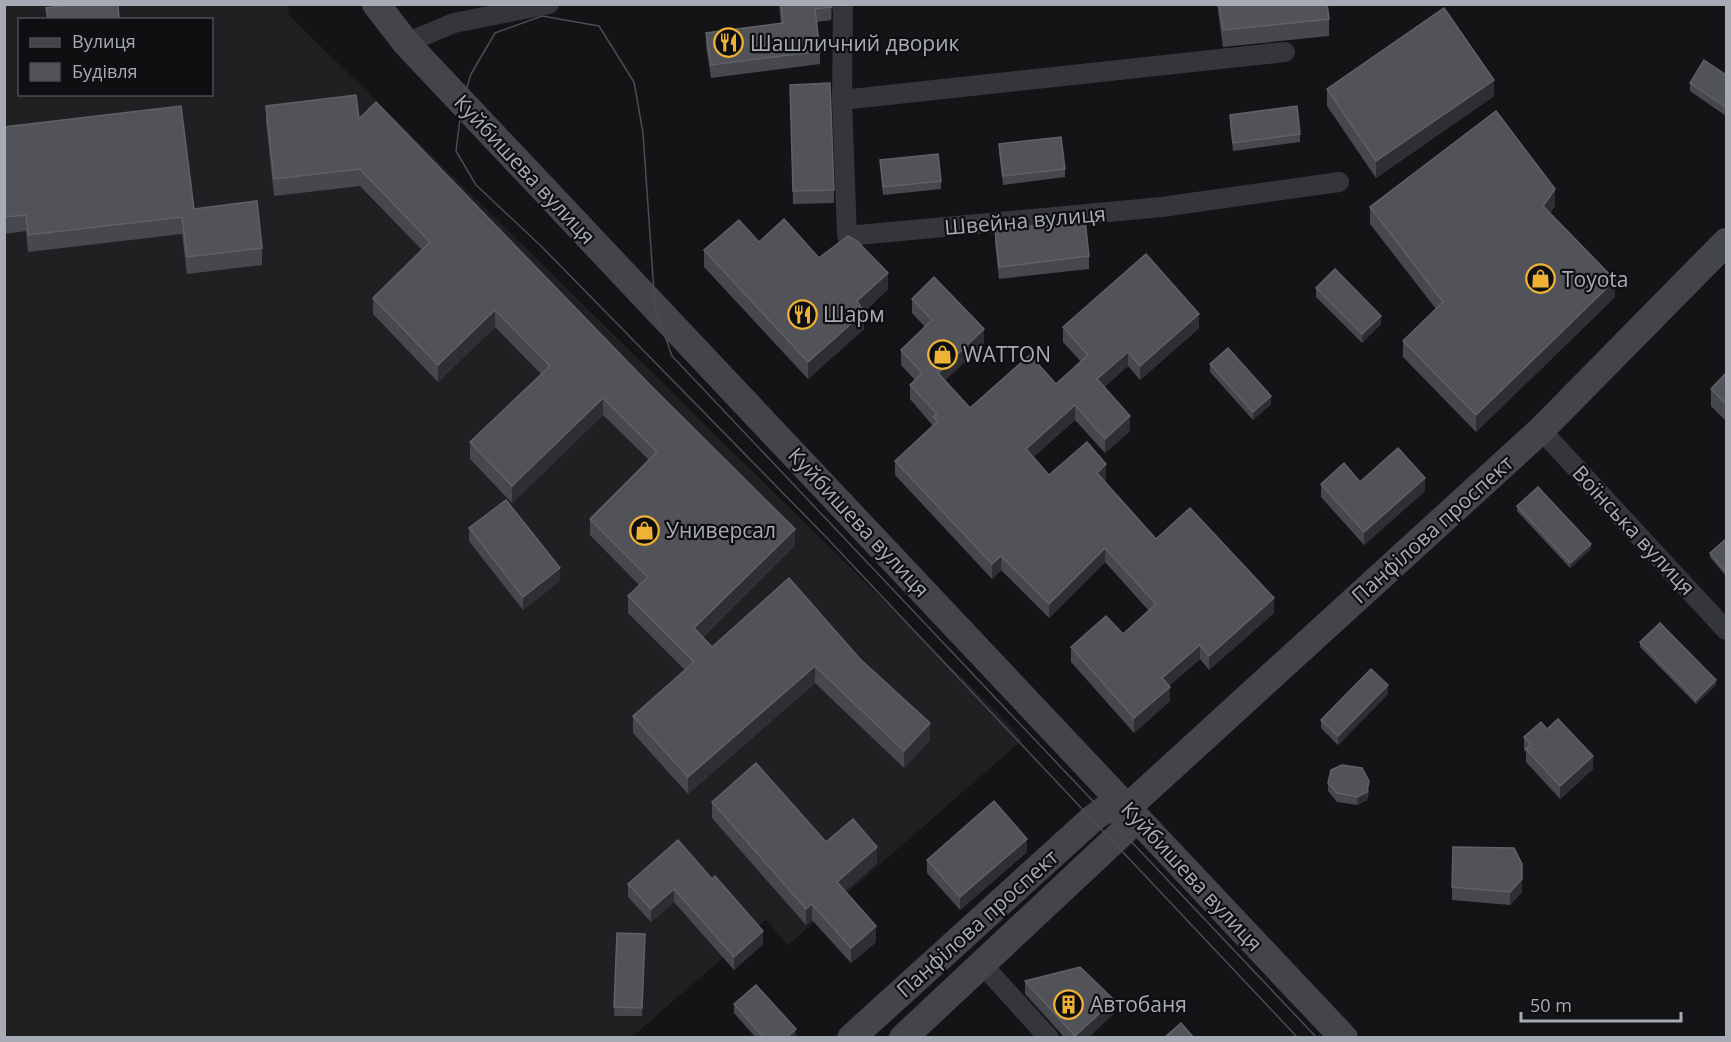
<svg xmlns="http://www.w3.org/2000/svg" width="1731" height="1042" viewBox="0 0 1731 1042" font-family="'Open Sans',sans-serif">
<style>
.built{fill:#202023;fill-rule:evenodd}
.lines{fill:none;stroke-linecap:round;stroke-linejoin:round}
.street{stroke:#35363b;stroke-width:20}
.secondary{stroke:#43454b;stroke-width:28}
.tram{stroke:#4a4c52;stroke-width:1.5}
.wall{fill:#47484e}
.shaded-wall{fill:#2e2f33}
.building{fill:#515359;stroke:#5f6168;stroke-width:1.5}
.labels{text-anchor:middle;dominant-baseline:central;stroke-width:4.5;stroke-linejoin:round;paint-order:stroke}
.poi-label{font-size:21px;fill:#a6abb6;stroke:#0f0f11;text-anchor:start}
.street-label{font-size:21px;fill:#a6abb6;stroke:#0f0f11}
</style>
<rect width="100%" height="100%" fill="#141416"/>
<path class="built" d="M5,5H288L289,15L1000,715L1022,740L788,945L766,920L632,1037L5,1038ZM20,20H212V94H20Z"/>
<g class="lines">
<g class="street">
<polyline points="843,4 842,100 847,236 1162,207 1339,182"/>
<polyline points="406,43 454,23 549,4"/>
<polyline points="842,100 1285,52"/>
<polyline points="1541,430 1726,630"/>
<polyline points="981,963 1049,1038"/>
</g>
<g class="secondary">
<polyline points="376,4 406,43 1344,1038"/>
<polyline points="1128,807 1541,430 1726,242"/>
<polyline points="851,1038 1091,820 1104,810 1128,807"/>
<polyline points="903,1038 1124,831 1128,807"/>
</g>
<polyline class="tram" points="1298,1038 826,537 542,247 476,185 456,151 462,103 471,74 495,33 542,16 599,26 634,82 643,133 655,307 672,356 1317,1038"/>
</g>
<g class="wall">
<polygon points="779,4 833,4 831,20 817,22 820,51 820,64 711,78 706,46 706,33 781,23"/>
<polygon points="1217,4 1327,4 1329,19 1329,36 1223,47"/>
<polygon points="1726,75 1726,116 1690,91 1690,83"/>
<polygon points="790,85 834,190 834,203 793,204"/>
<polygon points="1327,89 1494,96 1376,178 1327,106"/>
<polygon points="266,106 359,119 795,545 703,637 712,647 789,578 930,740 904,768 815,683 688,794 633,733 633,716 685,670 628,613 628,596 639,585 590,535 590,519 649,460 603,415 512,503 470,459 470,442 541,374 495,327 438,382 373,314 373,298 422,250 360,186 274,196 266,122"/>
<polygon points="1230,115 1300,134 1300,142 1233,151 1230,124"/>
<polygon points="4,127 194,209 262,248 262,265 187,274 182,234 28,252 26,231 4,234"/>
<polygon points="999,144 1065,169 1065,177 1003,185 999,153"/>
<polygon points="880,160 941,181 941,189 883,195"/>
<polygon points="1555,206 1550,213 1615,297 1476,432 1403,357 1403,341 1436,309 1370,224 1370,207"/>
<polygon points="995,230 1089,256 1089,269 999,279 995,243"/>
<polygon points="759,242 819,258 888,289 864,312 864,329 808,379 704,267 704,250"/>
<polygon points="1316,288 1381,324 1362,343 1316,297"/>
<polygon points="912,299 984,344 945,380 970,408 1056,384 1081,362 1063,342 1063,327 1199,328 1140,380 1128,366 1104,387 1130,431 1105,453 1075,420 1033,457 1049,475 1106,479 1104,481 1156,539 1274,613 1209,670 1200,659 1169,686 1170,701 1134,733 1071,662 1071,647 1123,634 1149,611 1105,562 1049,618 1001,570 992,579 895,475 895,461 933,426 910,399 910,385 915,380 901,365 901,350 925,327 912,313"/>
<polygon points="1210,364 1271,404 1253,420 1210,372"/>
<polygon points="1726,373 1726,421 1711,406 1711,389"/>
<polygon points="1360,482 1425,491 1364,545 1321,497 1321,484"/>
<polygon points="1517,506 1591,549 1570,568 1517,511"/>
<polygon points="469,528 560,581 523,610 469,541"/>
<polygon points="1726,539 1726,576 1710,557 1710,553"/>
<polygon points="1640,642 1716,685 1696,704 1640,647"/>
<polygon points="1388,694 1338,745 1321,728 1321,720"/>
<polygon points="1524,737 1593,769 1560,799 1526,762 1526,752 1524,750"/>
<polygon points="1328,783 1369,790 1367,800 1357,805 1337,802 1328,791"/>
<polygon points="712,802 826,842 877,863 845,891 876,942 851,963 812,920 806,925 712,818"/>
<polygon points="678,840 763,944 734,970 674,902 651,922 628,897 628,884"/>
<polygon points="1027,852 960,910 927,873 927,860"/>
<polygon points="1452,887 1522,892 1510,905 1452,900"/>
<polygon points="617,933 645,934 642,1016 614,1016"/>
<polygon points="1025,981 1114,1013 1088,1038 1065,1038 1025,994"/>
<polygon points="734,1004 796,1038 756,1038 734,1013"/>
</g>
<g class="shaded-wall">
<polygon points="831,4 833,4 831,20"/>
<polygon points="1494,80 1494,96 1376,178 1376,161"/>
<polygon points="1555,189 1555,206 1543,223 1543,206"/>
<polygon points="888,273 888,289 857,318 857,301"/>
<polygon points="1615,280 1615,297 1476,432 1476,415"/>
<polygon points="495,310 495,327 438,382 438,365"/>
<polygon points="864,312 864,329 808,379 808,362"/>
<polygon points="1199,314 1199,328 1140,380 1140,366"/>
<polygon points="1381,316 1381,324 1362,343 1362,334"/>
<polygon points="984,329 984,344 938,387 938,373"/>
<polygon points="1128,352 1128,366 1097,393 1097,379"/>
<polygon points="1271,396 1271,404 1253,420 1253,412"/>
<polygon points="603,398 603,415 512,503 512,486"/>
<polygon points="1075,405 1075,420 1026,464 1026,449"/>
<polygon points="1130,416 1130,431 1105,453 1105,439"/>
<polygon points="1106,464 1106,479 1097,487 1097,473"/>
<polygon points="1425,478 1425,491 1364,545 1364,532"/>
<polygon points="795,529 795,545 694,645 694,628"/>
<polygon points="1591,544 1591,549 1570,568 1570,563"/>
<polygon points="1105,548 1105,562 1049,618 1049,604"/>
<polygon points="1001,556 1001,570 992,579 992,564"/>
<polygon points="560,568 560,581 523,610 523,597"/>
<polygon points="1274,598 1274,613 1209,670 1209,656"/>
<polygon points="1200,645 1200,659 1162,692 1162,678"/>
<polygon points="815,666 815,683 688,794 688,777"/>
<polygon points="1716,680 1716,685 1696,704 1696,700"/>
<polygon points="1388,685 1388,694 1338,745 1338,736"/>
<polygon points="1170,687 1170,701 1134,733 1134,718"/>
<polygon points="930,723 930,740 904,768 904,751"/>
<polygon points="1593,756 1593,769 1560,799 1560,786"/>
<polygon points="1369,781 1367,800 1357,805 1357,797"/>
<polygon points="1027,839 1027,852 960,910 960,897"/>
<polygon points="877,847 877,863 837,898 837,882"/>
<polygon points="1522,864 1522,892 1510,905 1510,892"/>
<polygon points="674,889 674,902 651,922 651,909"/>
<polygon points="812,904 812,920 806,925 806,909"/>
<polygon points="876,926 876,942 851,963 851,948"/>
<polygon points="763,931 763,944 734,970 734,957"/>
<polygon points="1114,1000 1114,1013 1088,1038 1075,1038 1075,1036"/>
<polygon points="796,1029 796,1038 786,1038"/>
</g>
<g class="building">
<polygon points="73,4 118,4 119,20 48,20 46,8"/>
<polygon points="781,4 831,4 831,7 815,9 820,51 711,65 706,33 783,23"/>
<polygon points="1219,4 1327,4 1329,19 1223,30"/>
<polygon points="1444,8 1494,80 1376,161 1327,89"/>
<polygon points="1704,60 1726,75 1726,107 1690,83"/>
<polygon points="830,83 834,190 793,191 790,85"/>
<polygon points="356,95 359,119 376,102 652,387 795,529 694,628 712,647 789,578 860,659 930,723 904,751 815,666 688,777 633,716 694,662 628,596 648,577 590,519 657,452 603,398 512,486 470,442 550,366 495,310 438,365 373,298 430,242 360,169 274,179 266,106"/>
<polygon points="181,106 194,209 257,201 262,248 187,257 182,217 28,235 26,215 4,217 4,127"/>
<polygon points="1297,106 1300,134 1233,143 1230,115"/>
<polygon points="1496,111 1555,189 1543,206 1615,280 1476,415 1403,341 1443,302 1370,207"/>
<polygon points="1061,137 1065,169 1003,176 999,144"/>
<polygon points="938,154 941,181 883,187 880,160"/>
<polygon points="784,219 819,258 848,236 857,241 888,273 857,301 864,312 808,362 704,250 739,220 759,242"/>
<polygon points="1085,220 1089,256 999,267 995,230"/>
<polygon points="1146,254 1199,314 1140,366 1128,352 1097,379 1130,416 1105,439 1075,405 1026,449 1049,475 1087,442 1106,464 1097,473 1156,539 1190,508 1274,598 1209,656 1200,645 1162,678 1170,687 1134,718 1071,647 1106,616 1123,634 1156,604 1105,548 1049,604 1001,556 992,564 895,461 938,421 933,417 937,414 910,385 922,373 901,350 932,320 912,299 934,277 984,329 938,373 970,408 1030,355 1056,384 1088,355 1063,327"/>
<polygon points="1335,269 1381,316 1362,334 1316,288"/>
<polygon points="1228,348 1271,396 1253,412 1210,364"/>
<polygon points="1726,373 1726,404 1711,389"/>
<polygon points="1398,448 1425,478 1364,532 1321,484 1344,463 1360,482"/>
<polygon points="1538,487 1591,544 1570,563 1517,506"/>
<polygon points="506,500 560,568 523,597 469,528"/>
<polygon points="1726,539 1726,572 1710,553"/>
<polygon points="1660,623 1716,680 1696,700 1640,642"/>
<polygon points="1371,669 1388,685 1338,736 1321,720"/>
<polygon points="1558,719 1593,756 1560,786 1526,749 1531,744 1524,737 1541,722 1547,729"/>
<polygon points="756,763 826,842 853,819 877,847 837,882 876,926 851,948 812,904 806,909 712,802"/>
<polygon points="1342,765 1362,768 1369,781 1367,792 1357,797 1337,793 1328,783 1331,770"/>
<polygon points="994,801 1027,839 960,897 927,860"/>
<polygon points="678,840 712,879 715,876 763,931 734,957 674,889 651,909 628,884"/>
<polygon points="1453,847 1514,848 1522,864 1522,879 1510,892 1452,887"/>
<polygon points="617,933 645,934 642,1008 614,1007"/>
<polygon points="1080,967 1114,1000 1075,1036 1025,981"/>
<polygon points="756,985 796,1029 786,1038 764,1038 734,1004"/>
<polygon points="1181,1023 1194,1038 1164,1038"/>
</g>
<defs>
<symbol id="restaurant-ring" viewBox="-11 -11 22 22"><circle r="9.5" fill="#0f0f11" stroke="#eeb335" stroke-width="1.5"/><path d="M-5-6h1v4h1v-4h1v4h1v-4h1v5L-1.5 .5V6h-2V.5L-5-1ZM5-6V6H3V1.5H1.5Q1.5-4 5-6Z" fill="#eeb335"/></symbol>
<symbol id="shop-ring" viewBox="-11 -11 22 22"><circle r="9.5" fill="#0f0f11" stroke="#eeb335" stroke-width="1.5"/><path d="M-5-2.5h2.3a2.7 3.5 0 0 1 5.4 0H5L5.5 6h-11ZM-1.5-2.5h3a1.5 2.3 0 0 0-3 0Z" fill="#eeb335"/></symbol>
<symbol id="building-ring" viewBox="-11 -11 22 22"><circle r="9.5" fill="#0f0f11" stroke="#eeb335" stroke-width="1.5"/><path d="M-4-6H4V6H1V3H-1V6H-4ZM-2.5-4.3h1.7v1.8h-1.7ZM.8-4.3h1.7v1.8H.8ZM-2.5-1h1.7V.8h-1.7ZM.8-1h1.7V.8H.8Z" fill="#eeb335"/></symbol>
</defs>
<g fill-rule="evenodd">
<use href="#restaurant-ring" x="712" y="26" width="33" height="33"/>
<use href="#shop-ring" x="1524" y="262" width="33" height="33"/>
<use href="#restaurant-ring" x="786" y="298" width="33" height="33"/>
<use href="#shop-ring" x="926" y="338" width="33" height="33"/>
<use href="#shop-ring" x="628" y="514" width="33" height="33"/>
<use href="#building-ring" x="1052" y="988" width="33" height="33"/>
</g>
<g class="labels">
<g class="poi-label">
<text x="750" y="43">Шашличний дворик</text>
<text x="1562" y="279">Toyota</text>
<text x="823" y="314">Шарм</text>
<text x="963" y="354">WATTON</text>
<text x="666" y="530">Универсал</text>
<text x="1090" y="1004">Автобаня</text>
</g>
<g class="street-label">
<text transform="translate(525 169) rotate(47)">Куйбишева вулиця</text>
<text transform="translate(1025 220) rotate(-5)">Швейна вулиця</text>
<text transform="translate(859 522) rotate(47)">Куйбишева вулиця</text>
<text transform="translate(1432 529) rotate(-42)">Панфілова проспект</text>
<text transform="translate(1634 530) rotate(47)">Воїнська вулиця</text>
<text transform="translate(1192 876) rotate(47)">Куйбишева вулиця</text>
<text transform="translate(977 923) rotate(-42)">Панфілова проспект</text>
</g>
</g>
<rect width="1731" height="1042" fill="none" stroke="#a6abb6" stroke-width="12"/>
<rect x="18" y="18" width="195" height="78" fill="#0f0f11" stroke="#4b4d53" stroke-width="1.5"/>
<rect x="30" y="38" width="30" height="9" fill="#43454b" stroke="#4b4d53" stroke-width="1.5"/>
<text x="72" y="48" font-size="18" fill="#a6abb6">Вулиця</text>
<rect x="30" y="63" width="30" height="18" fill="#515359" stroke="#4b4d53" stroke-width="1.5"/>
<text x="72" y="78" font-size="18" fill="#a6abb6">Будівля</text>
<path d="M1521 1012v9h160v-9" fill="none" stroke="#a6abb6" stroke-width="3"/>
<text x="1530" y="1012" font-size="18" fill="#a6abb6" stroke="#0f0f11" stroke-width="4.5" paint-order="stroke">50 m</text>
</svg>
